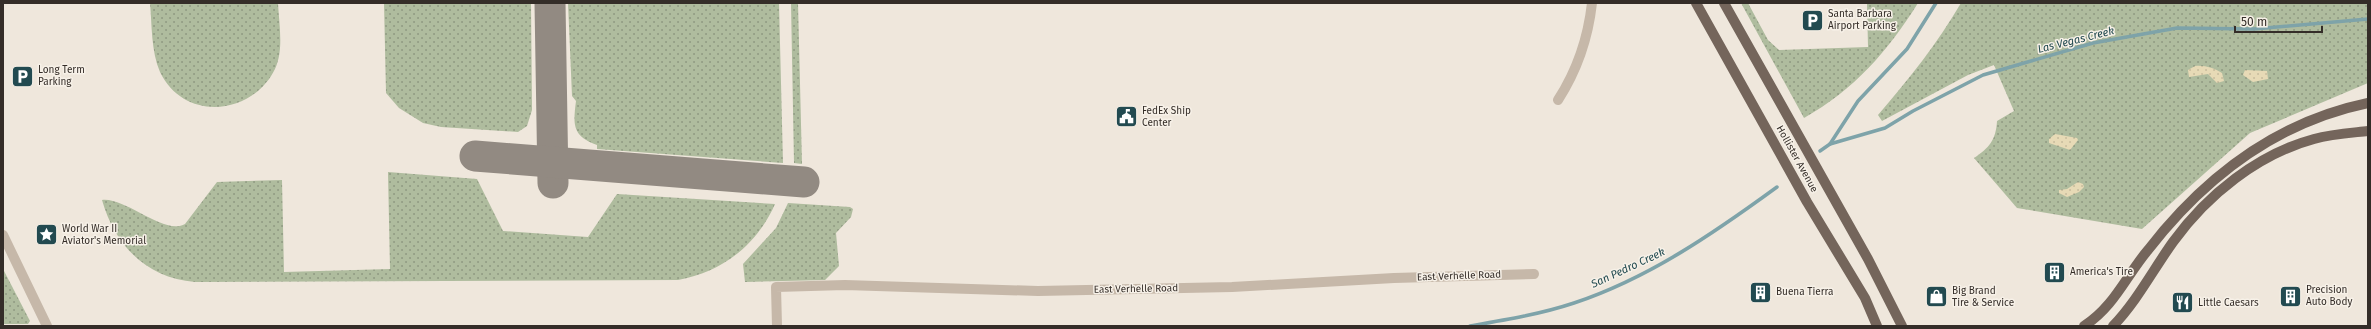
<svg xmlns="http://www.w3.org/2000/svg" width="2371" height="329" viewBox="0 0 2371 329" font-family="'Fira Sans',sans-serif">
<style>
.grass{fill:url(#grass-dots)}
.sand{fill:url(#sand-dots)}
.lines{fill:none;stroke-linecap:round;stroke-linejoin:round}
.stream{stroke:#7ea3a9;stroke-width:3.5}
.taxiway{stroke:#928a82;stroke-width:31}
.minor{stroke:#c6b8a9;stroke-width:10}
.major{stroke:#74655b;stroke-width:10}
.labels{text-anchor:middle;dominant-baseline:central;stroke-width:3;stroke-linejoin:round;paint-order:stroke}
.poi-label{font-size:10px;fill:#342d28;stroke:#f7f1e8;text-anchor:start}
.street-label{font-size:10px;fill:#342d28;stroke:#f7f1e8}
.water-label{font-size:11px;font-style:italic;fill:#224a50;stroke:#f7f1e8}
</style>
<defs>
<pattern id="grass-dots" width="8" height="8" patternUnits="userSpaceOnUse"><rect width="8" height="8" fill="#afbc9e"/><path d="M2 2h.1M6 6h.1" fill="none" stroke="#8f9981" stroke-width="1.8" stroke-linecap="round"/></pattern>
<pattern id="sand-dots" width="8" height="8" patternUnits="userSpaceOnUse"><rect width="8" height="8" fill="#e7dab6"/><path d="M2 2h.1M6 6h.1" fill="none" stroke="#c7bb9c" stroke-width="1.8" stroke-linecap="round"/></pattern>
</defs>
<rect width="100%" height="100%" fill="#efe7dc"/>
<g class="grass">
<path d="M150,3H278C279,24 284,50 275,69C252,116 184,122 160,72C151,51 152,25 150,3Z"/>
<polygon points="384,3 531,3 532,110 527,126 518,132 441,127 423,123 399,108 386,93"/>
<path d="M568,3H779L783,163L597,149V145C572,136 573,125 576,101L572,96Z"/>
<polygon points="791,3 798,3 802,164 794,163"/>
<path d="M1741,3H1748L1768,40L1779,50L1868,47L1867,3H1918C1888,51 1854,90 1804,118Z"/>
<path d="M1961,3H2368V83L2250,133L2142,229L2017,208L1974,158C1989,148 1996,140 1997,121L2014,111L1994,65L1968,75L1882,121L1878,115C1909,79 1937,44 1961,3Z"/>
<path d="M388,172L477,179L503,231L588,237L617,194L775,204C757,245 722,272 678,280L195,282C147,278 115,246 102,200C126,197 164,236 185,224L217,182L282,180L284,272L390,269Z"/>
<polygon points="788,203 850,207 853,209 851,217 836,233 839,266 825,280 745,282 743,264 776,228"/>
<polygon points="3,269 30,321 28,324 3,324"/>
</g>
<g class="sand">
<path d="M2195,66C2205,65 2214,68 2222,73L2224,81L2217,83L2208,74L2189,77L2188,70Z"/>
<polygon points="2245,70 2267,71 2268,79 2253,82 2243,75"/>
<polygon points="2055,134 2077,138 2078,140 2070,150 2049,143 2049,139"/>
<polygon points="2078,182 2083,184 2084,187 2079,192 2067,197 2059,193 2059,190 2067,189"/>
</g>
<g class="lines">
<g class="stream">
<polyline points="1830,144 1885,128 1913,111 1983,75 2093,43 2177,28 2254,29 2368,19"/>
<polyline points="1820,151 1830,144 1858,101 1907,49 1936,3"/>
<path d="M1470,326C1505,320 1541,314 1574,303C1649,278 1714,233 1777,187"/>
</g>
<g class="taxiway">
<polyline points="550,3 553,183"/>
<polyline points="475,156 804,182"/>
</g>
<g class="minor">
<path d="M1558,100C1578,69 1588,39 1592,3"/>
<polyline points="3,235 47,326"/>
<polyline points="777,326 776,287 845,285 1038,291 1232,287 1394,278 1534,274"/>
</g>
<g class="major">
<polyline points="1696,3 1807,202 1865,298 1877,326"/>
<polyline points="1724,3 1868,259 1902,326"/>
<path d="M2084,326C2114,307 2126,276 2148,250C2204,178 2276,122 2368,103"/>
<path d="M2113,326C2137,301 2153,270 2173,242C2207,195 2258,154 2314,139C2332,134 2350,133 2368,131"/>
</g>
</g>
<defs>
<symbol id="parking-square" viewBox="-11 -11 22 22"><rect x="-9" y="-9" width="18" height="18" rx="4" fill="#224a50" stroke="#f7f1e8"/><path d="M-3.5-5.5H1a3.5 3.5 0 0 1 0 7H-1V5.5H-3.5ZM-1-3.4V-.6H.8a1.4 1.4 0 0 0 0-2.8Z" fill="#fff"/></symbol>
<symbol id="civic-square" viewBox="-11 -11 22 22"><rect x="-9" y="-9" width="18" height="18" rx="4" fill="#224a50" stroke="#f7f1e8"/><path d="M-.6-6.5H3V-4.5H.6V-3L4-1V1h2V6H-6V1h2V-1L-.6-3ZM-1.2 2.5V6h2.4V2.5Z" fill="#fff"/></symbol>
<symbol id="sight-square" viewBox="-11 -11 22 22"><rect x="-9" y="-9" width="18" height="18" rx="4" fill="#224a50" stroke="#f7f1e8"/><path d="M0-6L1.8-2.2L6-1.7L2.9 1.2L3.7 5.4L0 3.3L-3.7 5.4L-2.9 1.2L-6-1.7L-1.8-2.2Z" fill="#fff"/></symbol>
<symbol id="building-square" viewBox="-11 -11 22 22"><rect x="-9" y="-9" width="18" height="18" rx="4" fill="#224a50" stroke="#f7f1e8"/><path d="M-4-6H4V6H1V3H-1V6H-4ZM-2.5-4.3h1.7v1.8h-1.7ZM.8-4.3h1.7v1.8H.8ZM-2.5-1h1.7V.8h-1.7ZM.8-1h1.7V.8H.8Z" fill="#fff"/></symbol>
<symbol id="shop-square" viewBox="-11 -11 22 22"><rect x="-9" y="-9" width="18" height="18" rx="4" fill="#224a50" stroke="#f7f1e8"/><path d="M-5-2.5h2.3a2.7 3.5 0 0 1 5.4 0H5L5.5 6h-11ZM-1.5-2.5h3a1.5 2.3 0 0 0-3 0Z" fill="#fff"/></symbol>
<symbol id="restaurant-square" viewBox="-11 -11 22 22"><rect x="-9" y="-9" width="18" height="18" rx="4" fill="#224a50" stroke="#f7f1e8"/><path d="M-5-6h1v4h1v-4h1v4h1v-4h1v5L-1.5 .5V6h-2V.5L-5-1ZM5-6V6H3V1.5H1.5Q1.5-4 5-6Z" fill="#fff"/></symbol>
</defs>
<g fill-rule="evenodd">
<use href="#parking-square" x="1800" y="8" width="25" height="25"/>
<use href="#parking-square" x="10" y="64" width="25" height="25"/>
<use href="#civic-square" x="1114" y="104" width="25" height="25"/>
<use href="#sight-square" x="34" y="222" width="25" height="25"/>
<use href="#building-square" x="2042" y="260" width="25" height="25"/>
<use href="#building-square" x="1748" y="280" width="25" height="25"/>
<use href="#building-square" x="2278" y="284" width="25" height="25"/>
<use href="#shop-square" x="1924" y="284" width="25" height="25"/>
<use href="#restaurant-square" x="2170" y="290" width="25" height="25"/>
</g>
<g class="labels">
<g class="poi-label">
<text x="1828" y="14">Santa Barbara<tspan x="1828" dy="12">Airport Parking</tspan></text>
<text x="38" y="70">Long Term<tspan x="38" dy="12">Parking</tspan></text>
<text x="1142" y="111">FedEx Ship<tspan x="1142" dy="12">Center</tspan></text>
<text x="62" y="229">World War II<tspan x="62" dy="12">Aviator's Memorial</tspan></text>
<text x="2070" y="272">America's Tire</text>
<text x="2306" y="290">Precision<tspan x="2306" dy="12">Auto Body</tspan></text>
<text x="1952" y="291">Big Brand<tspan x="1952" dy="12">Tire &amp; Service</tspan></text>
<text x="1776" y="292">Buena Tierra</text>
<text x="2198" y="303">Little Caesars</text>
</g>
<g class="street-label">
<text transform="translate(1797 159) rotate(61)">Hollister Avenue</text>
<text transform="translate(1459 276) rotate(-2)">East Verhelle Road</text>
<text transform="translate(1136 289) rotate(-1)">East Verhelle Road</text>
</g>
<g class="water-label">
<text transform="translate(2076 40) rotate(-14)">Las Vegas Creek</text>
<text transform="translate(1628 268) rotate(-25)">San Pedro Creek</text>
</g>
</g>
<rect width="2371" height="329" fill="none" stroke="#342d28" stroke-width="8"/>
<path d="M2235 26v6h87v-6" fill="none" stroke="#342d28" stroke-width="2"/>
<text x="2241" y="26" font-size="12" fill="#342d28" stroke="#f7f1e8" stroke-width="3" paint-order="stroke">50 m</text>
</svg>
